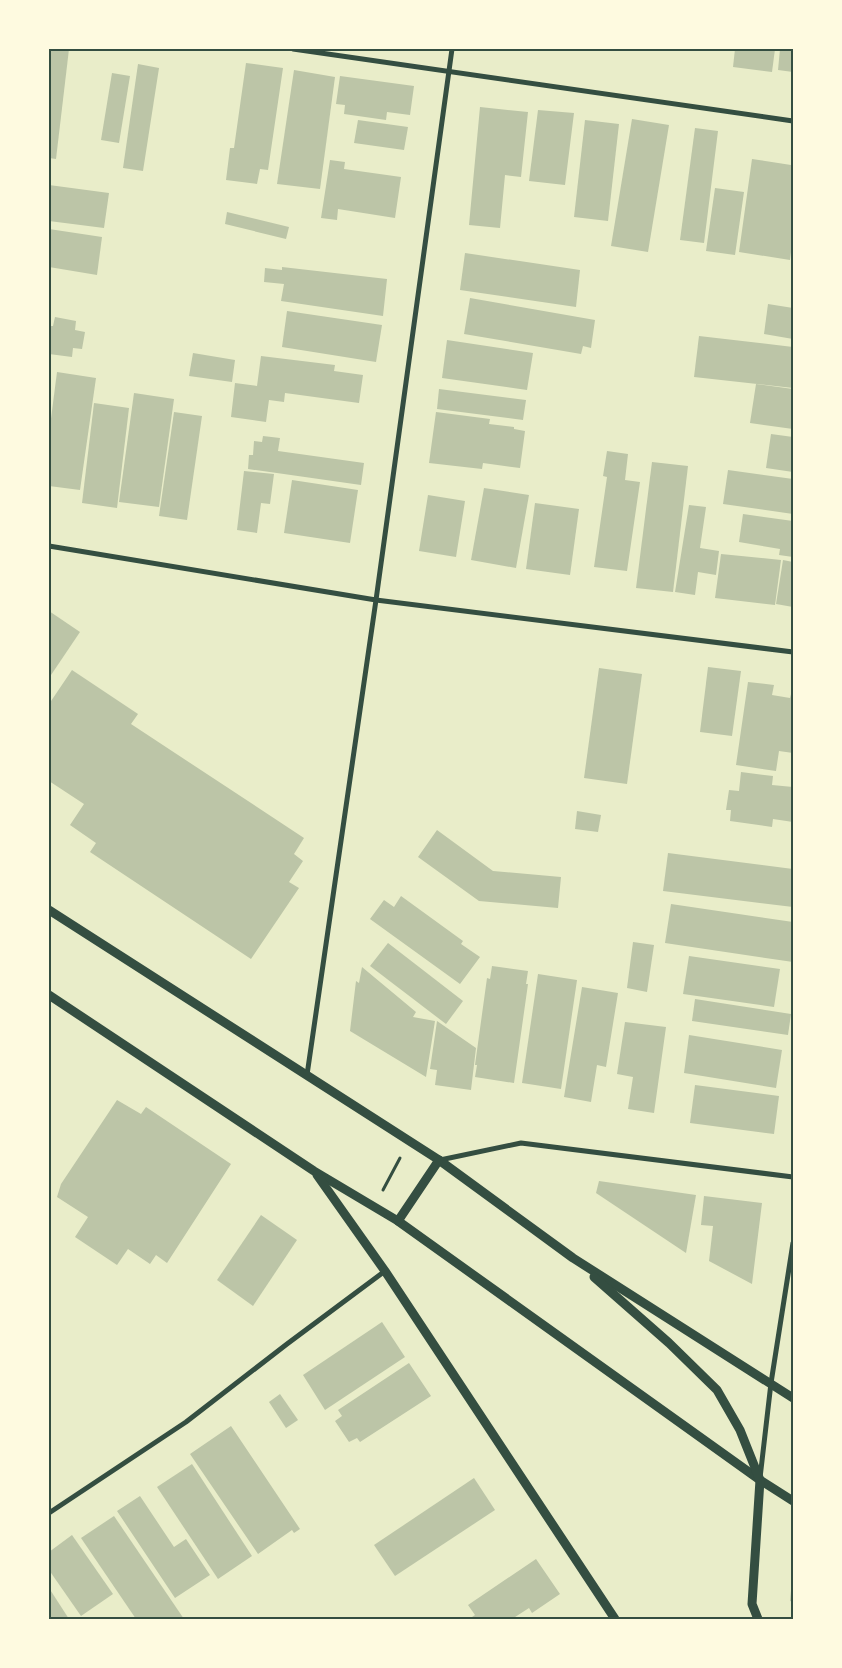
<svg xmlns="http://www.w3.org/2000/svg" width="842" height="1668" viewBox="0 0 842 1668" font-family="'Fira Sans Condensed',sans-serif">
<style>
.building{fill:#bcc5a7}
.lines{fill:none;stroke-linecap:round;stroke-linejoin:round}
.path{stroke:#344e41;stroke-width:3}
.minor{stroke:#344e41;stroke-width:5}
.tertiary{stroke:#344e41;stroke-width:9}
.neatline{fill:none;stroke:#344e41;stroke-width:2}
</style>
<rect width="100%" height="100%" fill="#e9edc9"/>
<g class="building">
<polygon points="49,49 69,49 56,159 49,158"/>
<polygon points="735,49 775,49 772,72 733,67"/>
<polygon points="780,49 793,49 793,72 778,70"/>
<polygon points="246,63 283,68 268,170 260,169 257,184 226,180 230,148 234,148"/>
<polygon points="138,64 159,68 143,171 123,168"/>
<polygon points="294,70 335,77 320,189 277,184"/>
<polygon points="112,73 130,76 119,143 101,140"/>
<polygon points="340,76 414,86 410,115 387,112 386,120 344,114 345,105 336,104"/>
<polygon points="480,107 528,112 521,177 505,175 500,228 469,225"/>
<polygon points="538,110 574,113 565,185 529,181"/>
<polygon points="632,119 669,125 648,252 611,246"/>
<polygon points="358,120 408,127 404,150 354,143"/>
<polygon points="585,120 619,124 608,221 574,217"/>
<polygon points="695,128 718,131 704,243 680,240"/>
<polygon points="792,158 793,236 790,260 739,252 752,159 791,165"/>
<polygon points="330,160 345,162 344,169 401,177 395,218 338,209 337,220 321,218"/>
<polygon points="49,185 109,193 104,228 49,221"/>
<polygon points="715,188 744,192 735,255 706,251"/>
<polygon points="227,212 289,227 286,239 225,224"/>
<polygon points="49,229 102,237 97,275 49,267"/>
<polygon points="465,253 580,270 576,307 460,290"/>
<polygon points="282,267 387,279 383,316 281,301 284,284 264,282 265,268 282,270"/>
<polygon points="470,298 595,320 591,348 583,346 581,354 464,334"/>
<polygon points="768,304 793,308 793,339 764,334"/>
<polygon points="287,311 382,325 376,362 282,347"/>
<polygon points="55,317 76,321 75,330 85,332 82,349 73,348 72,357 49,354 49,326 53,326"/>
<polygon points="699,336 793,347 793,388 694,377"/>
<polygon points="447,340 533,353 527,390 442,378"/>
<polygon points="193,353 235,360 232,382 189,376"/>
<polygon points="261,356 335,365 334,371 363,375 359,403 285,393 284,402 269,400 266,422 231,417 235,383 257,386"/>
<polygon points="57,372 96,378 80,490 49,486 49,434"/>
<polygon points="756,384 793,389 793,429 750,423"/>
<polygon points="439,389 526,400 523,420 437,409"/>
<polygon points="134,393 174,399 159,507 119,502"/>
<polygon points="94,403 129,408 117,508 82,503"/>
<polygon points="174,412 202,416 187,520 159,516"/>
<polygon points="436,412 490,419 489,424 514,427 514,429 525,431 520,468 483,463 482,469 429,463"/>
<polygon points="771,434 793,437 793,472 766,468"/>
<polygon points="263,436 280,438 278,451 364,463 361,485 248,469 249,455 253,455 254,441 262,442"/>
<polygon points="607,451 628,454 625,480 640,482 627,571 594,567 607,477 603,476"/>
<polygon points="652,462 688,466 673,592 636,588"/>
<polygon points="728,470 793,479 793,514 723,504"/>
<polygon points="244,471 274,474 270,504 261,503 257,533 237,530"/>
<polygon points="292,480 358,490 350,543 284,533"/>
<polygon points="484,488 529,495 516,568 471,560"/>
<polygon points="428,495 465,501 456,557 419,551"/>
<polygon points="535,503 579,509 570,575 526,569"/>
<polygon points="689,505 706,507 700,548 719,551 716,575 698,572 695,595 675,592"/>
<polygon points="743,514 793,521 793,557 779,555 780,549 739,542"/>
<polygon points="721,554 781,560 775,605 715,598"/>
<polygon points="783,560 793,562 793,607 776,604"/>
<polygon points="49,611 80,632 49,678"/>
<polygon points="708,667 741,671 732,736 700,732"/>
<polygon points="599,668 642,674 627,784 584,778"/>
<polygon points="72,670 138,714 131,724 304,838 294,854 303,861 289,882 299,888 251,959 90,852 96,843 70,825 84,804 49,781 49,704"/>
<polygon points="748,682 774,685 772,695 790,698 793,686 793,753 779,751 776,771 736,765"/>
<polygon points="741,772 773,776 772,785 793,787 793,822 773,819 772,827 730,821 731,810 726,810 729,790 739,791"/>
<polygon points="577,811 601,815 598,832 575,829"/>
<polygon points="437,830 493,871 561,877 558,908 479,901 418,857"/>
<polygon points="668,853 793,869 793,907 663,891"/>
<polygon points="401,896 463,941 461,944 480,957 460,984 370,919 384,900 394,907"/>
<polygon points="671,904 793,922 793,962 665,943"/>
<polygon points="633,942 654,945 647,992 627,988"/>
<polygon points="388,943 463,1001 446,1024 370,966"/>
<polygon points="689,956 780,969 774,1007 683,994"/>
<polygon points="492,966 528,971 526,984 528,984 514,1083 475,1077 477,1065 475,1065 487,978 490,979"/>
<polygon points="362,967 416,1012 413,1017 435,1021 426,1077 350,1031 356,981 359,983"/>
<polygon points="538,974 577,980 561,1089 522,1083"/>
<polygon points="582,987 618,993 606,1067 597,1065 591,1102 564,1097"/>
<polygon points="695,999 791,1014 788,1035 692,1021"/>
<polygon points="437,1021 476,1048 471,1090 435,1085 437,1070 430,1069"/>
<polygon points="625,1022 666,1027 654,1113 628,1109 633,1077 617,1074"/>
<polygon points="689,1035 782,1050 776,1088 684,1073"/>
<polygon points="695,1085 779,1096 774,1134 690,1123"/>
<polygon points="117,1100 141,1114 146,1107 231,1164 167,1263 156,1255 150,1264 128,1249 117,1265 75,1237 88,1217 57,1197 61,1184"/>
<polygon points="599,1181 696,1195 686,1253 596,1193"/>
<polygon points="704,1196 762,1203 752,1284 709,1261 713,1226 701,1225"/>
<polygon points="261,1215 297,1240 253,1306 217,1280"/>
<polygon points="382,1322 405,1357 325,1410 303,1375"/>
<polygon points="409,1363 431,1396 360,1442 357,1438 349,1442 335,1421 342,1416 338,1410"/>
<polygon points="280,1394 298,1420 286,1428 269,1402"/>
<polygon points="231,1426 300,1529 294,1533 292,1530 258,1554 190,1454"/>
<polygon points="192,1464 252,1556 218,1579 157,1487"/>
<polygon points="474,1478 495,1510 395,1576 374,1545"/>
<polygon points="140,1496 174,1547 186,1539 210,1575 175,1598 117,1511"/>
<polygon points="114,1516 184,1619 136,1619 81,1538"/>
<polygon points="72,1535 113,1594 81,1616 49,1570 49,1552"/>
<polygon points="536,1559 560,1594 532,1613 529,1608 512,1619 469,1619 475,1615 468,1605"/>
<polygon points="792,1580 793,1580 793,1602 790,1601"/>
<polygon points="49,1588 69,1619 49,1619"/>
</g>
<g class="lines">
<polyline class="path" points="383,1190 400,1158"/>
<g class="minor">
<polyline points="293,49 793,121"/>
<polyline points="49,546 376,600 793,652"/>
<polyline points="307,1075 376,600 452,49"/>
<polyline points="440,1160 521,1143 793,1177"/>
<polyline points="760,1478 771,1383 793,1243"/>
<polyline points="49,1513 186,1422 287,1344 385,1271"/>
</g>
<g class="tertiary">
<polyline points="49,910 439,1160 573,1258 793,1398"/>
<polyline points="49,995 314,1171 398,1221 760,1480 793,1501"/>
<polyline points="317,1175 385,1271 615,1619"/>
<polyline points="398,1221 439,1160"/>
<polyline points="594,1277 669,1343 717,1390 740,1430 760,1480 752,1604 758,1619"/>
</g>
</g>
<rect width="842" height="1668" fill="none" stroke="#fefae0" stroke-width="100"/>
<rect x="50" y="50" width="742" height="1568" class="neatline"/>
</svg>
